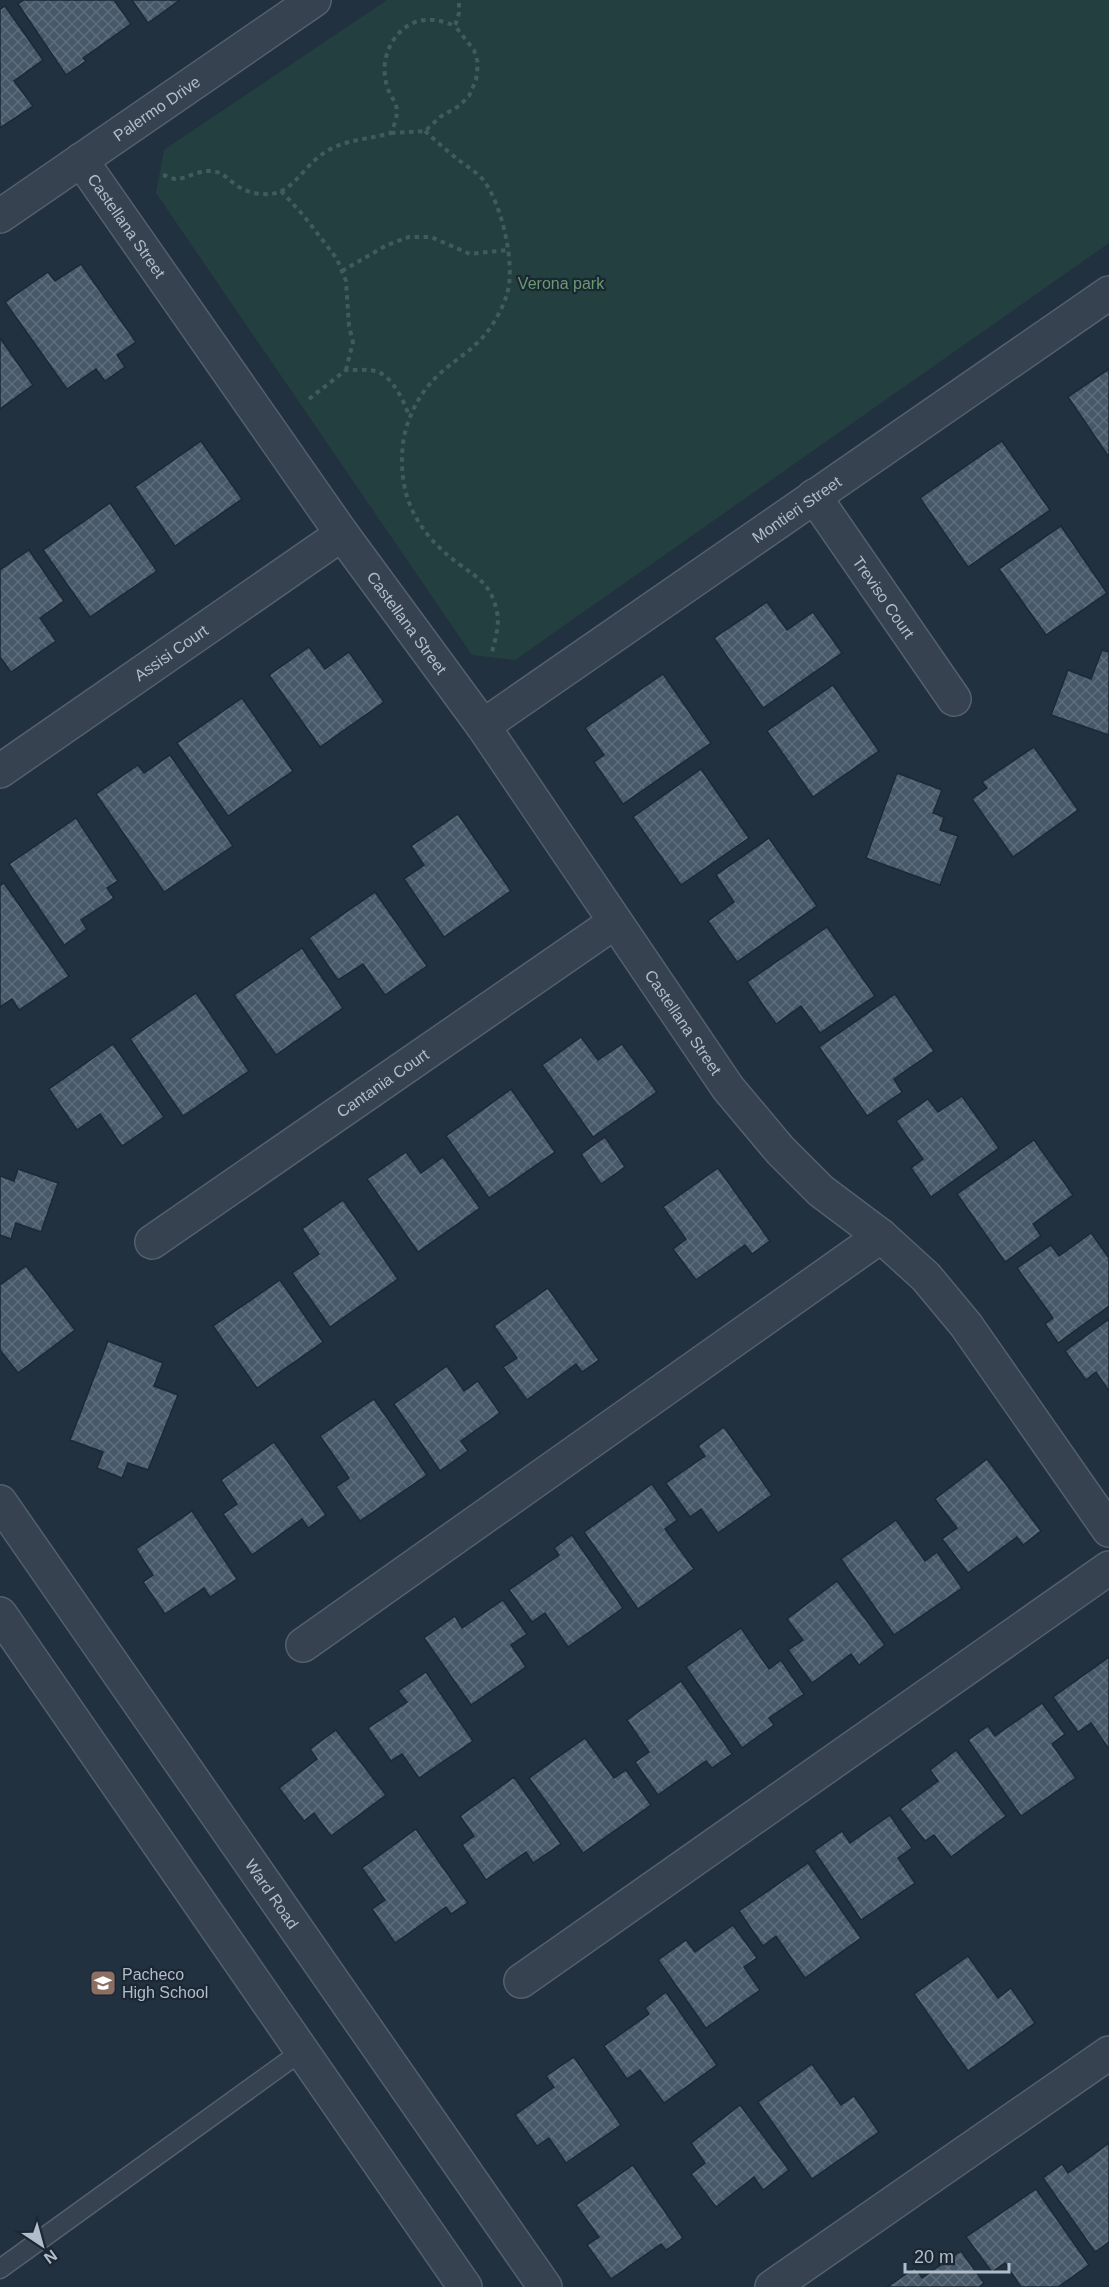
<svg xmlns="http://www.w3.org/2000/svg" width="1109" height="2287" viewBox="0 0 1109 2287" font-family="Arial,sans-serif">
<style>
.park{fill:#243f40}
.building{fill:url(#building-cross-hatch);stroke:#1d2935;stroke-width:1.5}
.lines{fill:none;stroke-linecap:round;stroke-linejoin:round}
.service-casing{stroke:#54606c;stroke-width:21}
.minor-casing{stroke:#54606c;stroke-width:36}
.path{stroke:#425c5d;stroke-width:4;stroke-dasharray:4.5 4.5;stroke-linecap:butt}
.service{stroke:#36424f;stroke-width:18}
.minor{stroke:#36424f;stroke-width:33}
.labels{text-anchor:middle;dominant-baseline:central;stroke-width:4.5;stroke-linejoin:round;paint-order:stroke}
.street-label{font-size:16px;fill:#b2bdca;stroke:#1b2733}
.park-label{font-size:16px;fill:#679c6f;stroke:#1b2733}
.poi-label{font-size:16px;fill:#b2bdca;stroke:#1b2733;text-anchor:start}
</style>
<defs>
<pattern id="building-cross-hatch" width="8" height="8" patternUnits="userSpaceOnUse" patternTransform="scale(1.5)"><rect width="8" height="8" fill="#475868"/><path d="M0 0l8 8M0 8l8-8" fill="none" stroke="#5f6e7c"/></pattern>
</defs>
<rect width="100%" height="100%" fill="#22313f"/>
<polygon class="park" points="387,0 1109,0 1109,243 515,660 472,655 156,193 164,150"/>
<g class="building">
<polygon points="24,0 114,0 131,24 83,58 86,61 66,75 18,4"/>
<polygon points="132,0 180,0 148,23"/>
<polygon points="5,6 43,60 14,81 33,106 0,128 0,9"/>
<polygon points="81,264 136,342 117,355 125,367 105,381 96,369 67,389 5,302 48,272 55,281"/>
<polygon points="0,338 33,385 0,409"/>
<polygon points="1109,369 1109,457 1068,397"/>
<polygon points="201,441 242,499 175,546 135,487"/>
<polygon points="1002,441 1050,510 968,567 920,498"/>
<polygon points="110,503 157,571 90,617 43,550"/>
<polygon points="1061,526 1107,593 1046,635 999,569"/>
<polygon points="29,550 64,601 40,618 56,641 11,672 0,657 0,570"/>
<polygon points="767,602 787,630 813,612 842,653 763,708 714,638"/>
<polygon points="309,647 325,669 349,652 384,702 320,747 269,675"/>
<polygon points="1102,650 1109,652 1109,735 1051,715 1068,670 1091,679"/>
<polygon points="663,674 711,743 623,804 594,762 604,755 585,728"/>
<polygon points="833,685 879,751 813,797 767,731"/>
<polygon points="242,698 293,771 228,816 177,743"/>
<polygon points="1034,747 1078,810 1013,857 972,799 987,788 982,782"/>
<polygon points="170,755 233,846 164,892 96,794 138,765 144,773"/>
<polygon points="701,769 749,838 681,885 633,817"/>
<polygon points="897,773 942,790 933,813 944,817 940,830 958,836 940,885 866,858"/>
<polygon points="458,814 511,891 444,937 404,879 424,865 411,846"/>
<polygon points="76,818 118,881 107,888 114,898 81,920 87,929 64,945 9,864"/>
<polygon points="769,838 817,906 737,962 708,921 734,902 716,875"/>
<polygon points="4,883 69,976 19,1010 12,999 0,1007 0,886"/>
<polygon points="375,892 427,966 385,995 363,964 338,980 309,938"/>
<polygon points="827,927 875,996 820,1033 801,1006 776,1024 747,982"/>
<polygon points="302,948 343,1008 276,1055 234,995"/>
<polygon points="196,993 249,1071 183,1116 130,1039"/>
<polygon points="895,994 934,1051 894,1079 902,1092 867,1116 819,1047"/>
<polygon points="581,1037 598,1060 622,1044 657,1092 593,1137 542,1065"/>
<polygon points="113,1044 164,1117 122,1146 100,1114 77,1130 49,1089"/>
<polygon points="511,1089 555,1152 489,1198 446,1136"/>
<polygon points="962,1096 999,1148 931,1197 911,1168 923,1159 896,1121 928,1099 938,1112"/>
<polygon points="605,1137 625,1167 601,1184 581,1154"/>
<polygon points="1034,1140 1073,1195 1033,1224 1041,1236 1005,1262 957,1194"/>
<polygon points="406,1152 421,1173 443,1157 480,1208 418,1252 367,1179"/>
<polygon points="718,1168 770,1241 752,1254 745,1245 696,1280 673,1249 686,1239 663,1207"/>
<polygon points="18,1169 58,1183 41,1232 16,1223 11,1239 0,1235 0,1176 14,1181"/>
<polygon points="343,1200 398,1279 330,1327 292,1273 319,1254 302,1229"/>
<polygon points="1091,1233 1109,1258 1109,1306 1058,1343 1045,1324 1053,1318 1017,1268 1051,1245 1059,1256"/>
<polygon points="26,1266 75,1330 18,1373 0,1350 0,1285"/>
<polygon points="280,1280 323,1342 257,1388 213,1326"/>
<polygon points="548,1288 599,1360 582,1372 576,1364 527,1400 503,1367 517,1358 494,1326"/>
<polygon points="1109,1319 1109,1391 1096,1372 1086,1380 1065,1351"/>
<polygon points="108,1341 163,1363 154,1386 178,1395 148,1470 128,1463 122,1478 97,1468 103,1452 70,1440"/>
<polygon points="447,1366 464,1391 478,1381 500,1413 461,1441 468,1451 440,1471 394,1404"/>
<polygon points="374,1399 427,1475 360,1521 336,1487 349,1478 320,1436"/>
<polygon points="724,1427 772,1495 718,1533 701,1509 690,1517 666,1483 705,1456 698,1446"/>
<polygon points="274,1442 326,1515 308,1528 302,1519 252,1555 223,1514 237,1504 221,1480"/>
<polygon points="987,1459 1041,1531 1023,1545 1017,1537 968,1573 942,1539 957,1528 935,1499"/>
<polygon points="652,1484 677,1520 665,1529 694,1569 638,1609 584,1532"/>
<polygon points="192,1511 237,1579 210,1597 204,1588 165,1614 143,1582 153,1575 136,1549"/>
<polygon points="896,1520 925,1561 937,1552 962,1588 894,1635 841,1559"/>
<polygon points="572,1535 623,1608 568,1647 545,1613 532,1622 509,1590 559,1555 554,1548"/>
<polygon points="837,1581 885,1645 859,1665 851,1654 812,1683 788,1650 803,1640 787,1619"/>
<polygon points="503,1600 527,1634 511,1645 526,1667 471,1705 424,1638 455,1616 462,1628"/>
<polygon points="741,1628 769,1669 781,1660 804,1694 769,1718 774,1725 742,1748 686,1667"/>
<polygon points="1109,1657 1109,1749 1091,1723 1078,1732 1053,1697"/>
<polygon points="426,1672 473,1741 419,1778 402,1754 391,1761 368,1728 407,1702 398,1691"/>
<polygon points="681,1681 732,1754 712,1768 706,1761 658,1795 635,1762 649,1752 627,1720"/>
<polygon points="1042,1703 1065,1734 1052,1744 1076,1778 1021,1816 968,1740 988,1726 995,1736"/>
<polygon points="336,1730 386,1795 331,1836 314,1813 304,1821 279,1788 317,1759 310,1749"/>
<polygon points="585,1738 614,1778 626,1770 651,1805 583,1853 529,1778"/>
<polygon points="956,1750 1006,1816 951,1857 934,1835 925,1841 900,1809 938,1781 930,1770"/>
<polygon points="514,1777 561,1844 533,1863 526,1852 486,1880 462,1845 474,1836 460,1816"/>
<polygon points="890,1815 912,1848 898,1858 915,1883 861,1920 814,1851 842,1831 850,1843"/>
<polygon points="416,1829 468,1903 451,1914 446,1907 395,1943 372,1909 385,1900 362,1868"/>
<polygon points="808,1863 861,1938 805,1978 776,1936 763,1946 739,1911"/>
<polygon points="733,1925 757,1958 744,1967 760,1990 706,2028 658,1960 686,1940 695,1952"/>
<polygon points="968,1956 998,1998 1011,1988 1035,2023 968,2071 914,1994"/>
<polygon points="666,1992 717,2065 664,2103 640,2070 627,2079 604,2046 649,2014 645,2008"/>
<polygon points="574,2057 621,2125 566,2163 549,2138 537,2146 515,2115 554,2087 546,2076"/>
<polygon points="812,2064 841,2105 854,2096 879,2132 812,2179 758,2102"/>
<polygon points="740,2105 789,2170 763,2190 754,2177 716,2207 691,2174 705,2163 691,2143"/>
<polygon points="1109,2143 1109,2242 1095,2252 1043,2178 1062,2164 1068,2173"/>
<polygon points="633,2165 683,2238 666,2250 661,2244 611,2279 587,2245 599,2237 576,2205"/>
<polygon points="1036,2189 1089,2265 1058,2287 1021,2287 1005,2263 992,2272 966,2237"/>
<polygon points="961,2251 984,2283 979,2287 887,2287 915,2268 922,2278"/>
</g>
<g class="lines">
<defs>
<polyline id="service" points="0,2269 302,2051"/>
<g id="minor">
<path id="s1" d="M81,160L342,534L483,726L728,1088L780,1150L821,1191L881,1236L926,1277L966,1325L1109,1530"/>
<path id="s2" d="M0,216L314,0"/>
<path id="s3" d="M814,496L954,699"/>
<path id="s4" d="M483,726L1109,293"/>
<path id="s5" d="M0,771L342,534"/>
<path id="s6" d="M152,1242L615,922"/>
<path id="s7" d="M0,1502L545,2287"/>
<polyline points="0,1614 465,2287"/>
<polyline points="303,1645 881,1236"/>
<polyline points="521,1981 1109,1568"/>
<polyline points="772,2287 1109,2053"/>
</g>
</defs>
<use href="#service" class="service-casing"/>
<use href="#minor" class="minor-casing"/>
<g class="path">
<path d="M425,131C435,140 445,149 456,158C465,165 477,172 484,181C502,205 516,265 507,294C502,311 489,333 476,344C466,354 454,361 444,370C422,388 407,415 403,443C397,496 417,533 459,564C479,579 491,584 497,612C500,624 495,640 492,652"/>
<polyline points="391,133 425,131 440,117 459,106 469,96 476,80 478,63 474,50 455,26"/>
<path d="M163,175C167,176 172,179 176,179C186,179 197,170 212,171C222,172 228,179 236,185C245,192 259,195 271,194C292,192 304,167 321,155C342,139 367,140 391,133C406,98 388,105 385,76C381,49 402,17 432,20C440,20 448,23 455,26L459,13V0"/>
<polyline points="281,191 304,216 337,259 346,281 349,326 353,342 346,370"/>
<polyline points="342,271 387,245 409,237 431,237 470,254 507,250"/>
<path d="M309,399L346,370C355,370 366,369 375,371C392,375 404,401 409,416"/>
</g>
<use href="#service" class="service"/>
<use href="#minor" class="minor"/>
</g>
<defs>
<symbol id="school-square" viewBox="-11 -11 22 22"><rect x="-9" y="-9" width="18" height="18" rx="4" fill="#8d6e63" stroke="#1b2733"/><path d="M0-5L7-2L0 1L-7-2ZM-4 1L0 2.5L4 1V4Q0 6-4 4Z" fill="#fff"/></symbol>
</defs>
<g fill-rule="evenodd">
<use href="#school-square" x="88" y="1968" width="30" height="30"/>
</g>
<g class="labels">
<g class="street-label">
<text stroke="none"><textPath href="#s2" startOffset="190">Palermo Drive</textPath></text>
<text stroke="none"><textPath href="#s1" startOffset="80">Castellana Street</textPath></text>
<text stroke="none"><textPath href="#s4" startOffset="381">Montieri Street</textPath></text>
<text stroke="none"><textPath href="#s3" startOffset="123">Treviso Court</textPath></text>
<text stroke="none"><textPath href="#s1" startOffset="566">Castellana Street</textPath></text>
<text stroke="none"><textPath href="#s5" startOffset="208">Assisi Court</textPath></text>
<text stroke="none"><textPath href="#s1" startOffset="1052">Castellana Street</textPath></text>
<text stroke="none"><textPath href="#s6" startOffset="280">Cantania Court</textPath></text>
<text stroke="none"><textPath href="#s7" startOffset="477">Ward Road</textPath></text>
</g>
<g class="park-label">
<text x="561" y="283">Verona park</text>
</g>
<g class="poi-label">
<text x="122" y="1974">Pacheco<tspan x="122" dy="18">High School</tspan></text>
</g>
</g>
<g transform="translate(42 2245) rotate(144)" stroke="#1b2733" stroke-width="4.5" paint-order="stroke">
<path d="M0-4.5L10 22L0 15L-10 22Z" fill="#b2bdca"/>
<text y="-9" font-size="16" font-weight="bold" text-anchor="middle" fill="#b2bdca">N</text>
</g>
<path d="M905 2263v9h104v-9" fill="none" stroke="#b2bdca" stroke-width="3"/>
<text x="914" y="2263" font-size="18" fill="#b2bdca" stroke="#1b2733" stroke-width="4.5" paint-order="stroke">20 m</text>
</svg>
